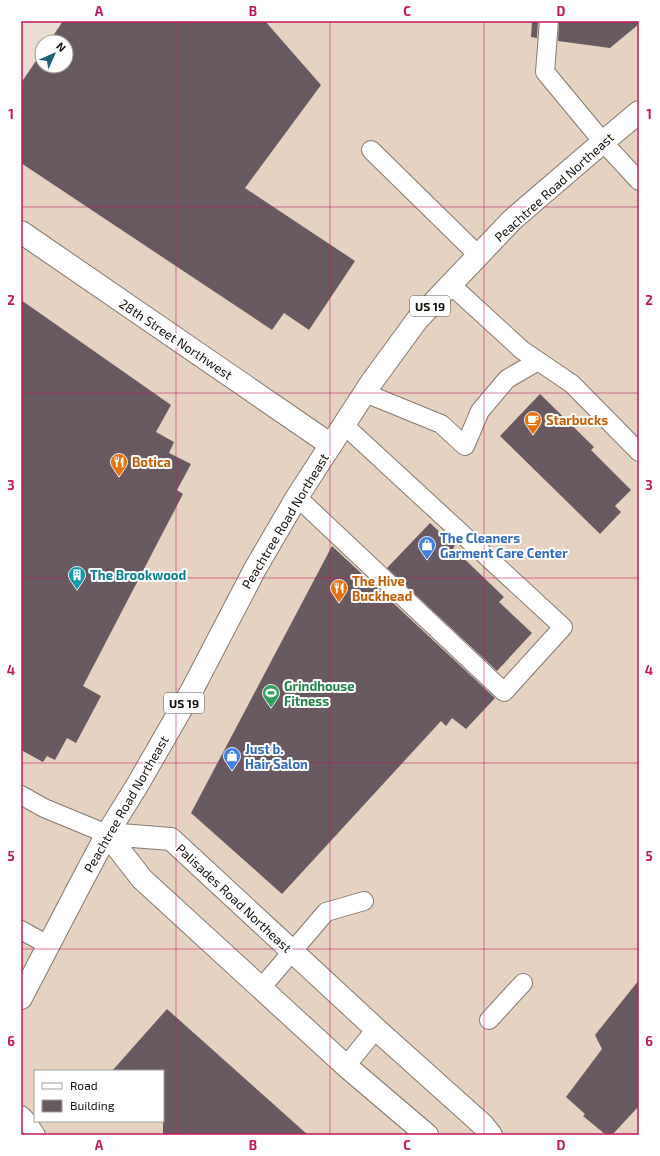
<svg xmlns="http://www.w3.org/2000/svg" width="660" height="1156" viewBox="0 0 660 1156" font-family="'Exo 2',sans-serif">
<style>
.built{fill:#e5d2c0;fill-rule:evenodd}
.building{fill:#695a61}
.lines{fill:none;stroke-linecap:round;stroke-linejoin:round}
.service-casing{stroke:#85796e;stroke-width:20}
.minor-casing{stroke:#85796e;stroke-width:24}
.trunk-casing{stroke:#85796e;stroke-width:24}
.service{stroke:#fff;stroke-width:18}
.minor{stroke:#fff;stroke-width:22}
.trunk{stroke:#fff;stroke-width:22}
.grid{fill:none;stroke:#c2185b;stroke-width:1;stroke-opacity:0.55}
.labels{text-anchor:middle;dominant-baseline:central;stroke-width:4;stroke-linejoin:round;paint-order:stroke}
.shield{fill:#fff;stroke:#5a5854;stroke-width:1}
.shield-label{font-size:12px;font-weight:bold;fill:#14100b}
.street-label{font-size:13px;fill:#14100b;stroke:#fff}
.food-label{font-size:13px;font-weight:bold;fill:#c56008;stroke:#fff;text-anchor:start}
.shop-label{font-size:13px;font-weight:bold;fill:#366cbe;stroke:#fff;text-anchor:start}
.culture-label{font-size:13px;font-weight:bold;fill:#0d838f;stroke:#fff;text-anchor:start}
.leisure-label{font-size:13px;font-weight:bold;fill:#27864d;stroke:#fff;text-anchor:start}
.neatline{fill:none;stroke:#c2185b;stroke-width:1.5}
.grid-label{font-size:13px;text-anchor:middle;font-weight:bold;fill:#c2185b}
</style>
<rect width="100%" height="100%" fill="#eadcd0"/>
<path class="built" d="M97,21H639V1130L635,1135H21V119L66,66ZM35,1071H163V1121H35Z"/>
<g class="building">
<polygon points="63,21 265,21 321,85 245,188 355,261 309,330 284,313 272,330 21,163 21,83 42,52 42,66 66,66 66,42 49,42"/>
<polygon points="532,21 538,21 537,38 531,37"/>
<polygon points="559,21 639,21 639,24 610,48 558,41"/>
<polygon points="21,300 171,405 156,432 174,442 169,453 191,464 177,490 183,494 83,686 101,696 76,743 67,738 55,760 47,756 43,762 21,750"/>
<polygon points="540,394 594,447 591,450 631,490 615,506 621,512 600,534 500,436"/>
<polygon points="430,523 455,546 453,548 504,597 499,602 532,633 497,671 387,568"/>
<polygon points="332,546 495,698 466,729 452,718 446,726 441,721 282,894 191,813"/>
<polygon points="639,980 639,1106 612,1135 606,1135 583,1116 585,1114 566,1097 602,1049 595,1035"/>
<polygon points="167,1009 308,1135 163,1135 163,1071 112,1071"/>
</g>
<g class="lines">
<defs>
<g id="service">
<polyline points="549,21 545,72 603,142 639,181"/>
<polyline points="371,150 478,255"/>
<polyline points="451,285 522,350 572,384 639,452"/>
<polyline points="365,393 441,424 465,446 480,411 507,379 538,361"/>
<polyline points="297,497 504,692 563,627 344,425"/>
<polyline points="21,795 44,808 107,834"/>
<polyline points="21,930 48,945"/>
<polyline points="261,988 326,912 364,901"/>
<polyline points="489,1020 523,983"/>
<polyline points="346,1066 376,1029"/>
<polyline points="21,1115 26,1120 36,1135"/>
</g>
<g id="minor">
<polyline points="21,232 331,445"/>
<polyline points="107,834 171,839 376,1029 483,1125 491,1135"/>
<polyline points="107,834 142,879 346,1066 427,1135"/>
</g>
<polyline id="trunk" points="21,998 82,881 107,834 138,784 192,690 255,569 297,497 371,383 417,320 512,220 590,153 639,112"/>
</defs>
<use href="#service" class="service-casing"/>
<use href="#minor" class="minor-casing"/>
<use href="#trunk" class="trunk-casing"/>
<use href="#service" class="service"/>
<use href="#minor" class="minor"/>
<use href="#trunk" class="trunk"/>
</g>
<path class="grid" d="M176,21V1135M330,21V1135M484,21V1135M21,207H639M21,393H639M21,578H639M21,763H639M21,949H639"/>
<defs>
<symbol id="cafe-pin" viewBox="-11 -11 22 30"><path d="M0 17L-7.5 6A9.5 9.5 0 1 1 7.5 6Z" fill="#e8710a" stroke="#fff"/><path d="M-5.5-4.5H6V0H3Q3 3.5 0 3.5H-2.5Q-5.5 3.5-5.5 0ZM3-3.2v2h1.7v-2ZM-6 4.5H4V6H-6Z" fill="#fff"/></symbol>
<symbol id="restaurant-pin" viewBox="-11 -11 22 30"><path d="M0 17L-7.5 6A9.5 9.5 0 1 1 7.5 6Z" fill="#e8710a" stroke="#fff"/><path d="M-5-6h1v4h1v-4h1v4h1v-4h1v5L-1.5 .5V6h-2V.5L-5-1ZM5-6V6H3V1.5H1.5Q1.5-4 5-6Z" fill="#fff"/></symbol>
<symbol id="shop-pin" viewBox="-11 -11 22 30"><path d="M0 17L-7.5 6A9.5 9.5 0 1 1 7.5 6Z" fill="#3f7fe0" stroke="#fff"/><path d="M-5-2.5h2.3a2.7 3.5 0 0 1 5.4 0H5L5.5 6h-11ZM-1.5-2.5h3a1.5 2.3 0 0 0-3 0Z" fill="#fff"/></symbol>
<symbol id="building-pin" viewBox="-11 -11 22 30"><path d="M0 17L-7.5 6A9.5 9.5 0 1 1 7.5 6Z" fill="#0f9aa8" stroke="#fff"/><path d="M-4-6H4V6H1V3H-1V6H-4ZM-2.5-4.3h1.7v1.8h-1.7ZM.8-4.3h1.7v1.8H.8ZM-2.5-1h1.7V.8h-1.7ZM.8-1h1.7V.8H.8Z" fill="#fff"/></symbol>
<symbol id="stadium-pin" viewBox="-11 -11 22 30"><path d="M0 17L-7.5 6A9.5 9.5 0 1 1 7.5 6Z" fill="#2e9e5b" stroke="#fff"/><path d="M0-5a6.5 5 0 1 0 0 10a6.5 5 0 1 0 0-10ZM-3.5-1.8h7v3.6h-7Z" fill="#fff"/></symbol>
</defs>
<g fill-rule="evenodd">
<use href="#cafe-pin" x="523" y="410" width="20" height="27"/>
<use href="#restaurant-pin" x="109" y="452" width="20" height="27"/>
<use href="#shop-pin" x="417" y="535" width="20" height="27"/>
<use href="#building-pin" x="67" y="565" width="20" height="27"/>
<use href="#restaurant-pin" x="329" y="578" width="20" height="27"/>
<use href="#stadium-pin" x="261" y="683" width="20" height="27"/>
<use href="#shop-pin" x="222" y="746" width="20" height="27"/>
</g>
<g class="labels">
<g class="shield">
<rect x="410" y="296" width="40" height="20" rx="3"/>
<rect x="164" y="693" width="40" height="20" rx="3"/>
</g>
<g class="shield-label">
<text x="430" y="306">US 19</text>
<text x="184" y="703">US 19</text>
</g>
<g class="street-label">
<text transform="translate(554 187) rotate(-42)">Peachtree Road Northeast</text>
<text transform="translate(176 339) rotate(34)">28th Street Northwest</text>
<text transform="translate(285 521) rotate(-59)">Peachtree Road Northeast</text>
<text transform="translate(126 804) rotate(-60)">Peachtree Road Northeast</text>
<text transform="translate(234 898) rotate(43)">Palisades Road Northeast</text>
</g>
<g class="food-label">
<text x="546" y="420">Starbucks</text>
<text x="132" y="462">Botica</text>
<text x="352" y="581">The Hive<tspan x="352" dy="15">Buckhead</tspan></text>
</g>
<g class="shop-label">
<text x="440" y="538">The Cleaners<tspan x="440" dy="15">Garment Care Center</tspan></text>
<text x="245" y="749">Just b.<tspan x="245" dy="15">Hair Salon</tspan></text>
</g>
<g class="culture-label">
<text x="90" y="575">The Brookwood</text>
</g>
<g class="leisure-label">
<text x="284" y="686">Grindhouse<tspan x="284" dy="15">Fitness</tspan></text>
</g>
</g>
<rect width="660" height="1156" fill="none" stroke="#ffffff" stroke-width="44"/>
<rect x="34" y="1070" width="130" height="52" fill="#ffffff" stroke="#a19f9d"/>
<rect x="42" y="1083" width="20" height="6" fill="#ffffff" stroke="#a19f9d"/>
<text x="70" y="1090" font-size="12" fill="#14100b">Road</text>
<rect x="42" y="1100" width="20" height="12" fill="#695a61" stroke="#a19f9d"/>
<text x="70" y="1110" font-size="12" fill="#14100b">Building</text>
<g transform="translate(54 54) rotate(45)"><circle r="19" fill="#ffffff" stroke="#a19f9d"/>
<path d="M0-3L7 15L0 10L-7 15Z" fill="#206376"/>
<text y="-6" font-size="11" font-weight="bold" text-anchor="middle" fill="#14100b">N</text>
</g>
<rect x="22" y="22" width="616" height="1112" class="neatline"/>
<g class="grid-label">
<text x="99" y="16">A</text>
<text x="253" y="16">B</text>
<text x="407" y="16">C</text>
<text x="561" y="16">D</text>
<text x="11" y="119">1</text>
<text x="649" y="119">1</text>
<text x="11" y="305">2</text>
<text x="649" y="305">2</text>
<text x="11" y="490">3</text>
<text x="649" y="490">3</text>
<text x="11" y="675">4</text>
<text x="649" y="675">4</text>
<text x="11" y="861">5</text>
<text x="649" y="861">5</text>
<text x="11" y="1046">6</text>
<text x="649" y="1046">6</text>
<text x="99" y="1150">A</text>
<text x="253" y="1150">B</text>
<text x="407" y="1150">C</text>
<text x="561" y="1150">D</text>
</g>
</svg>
